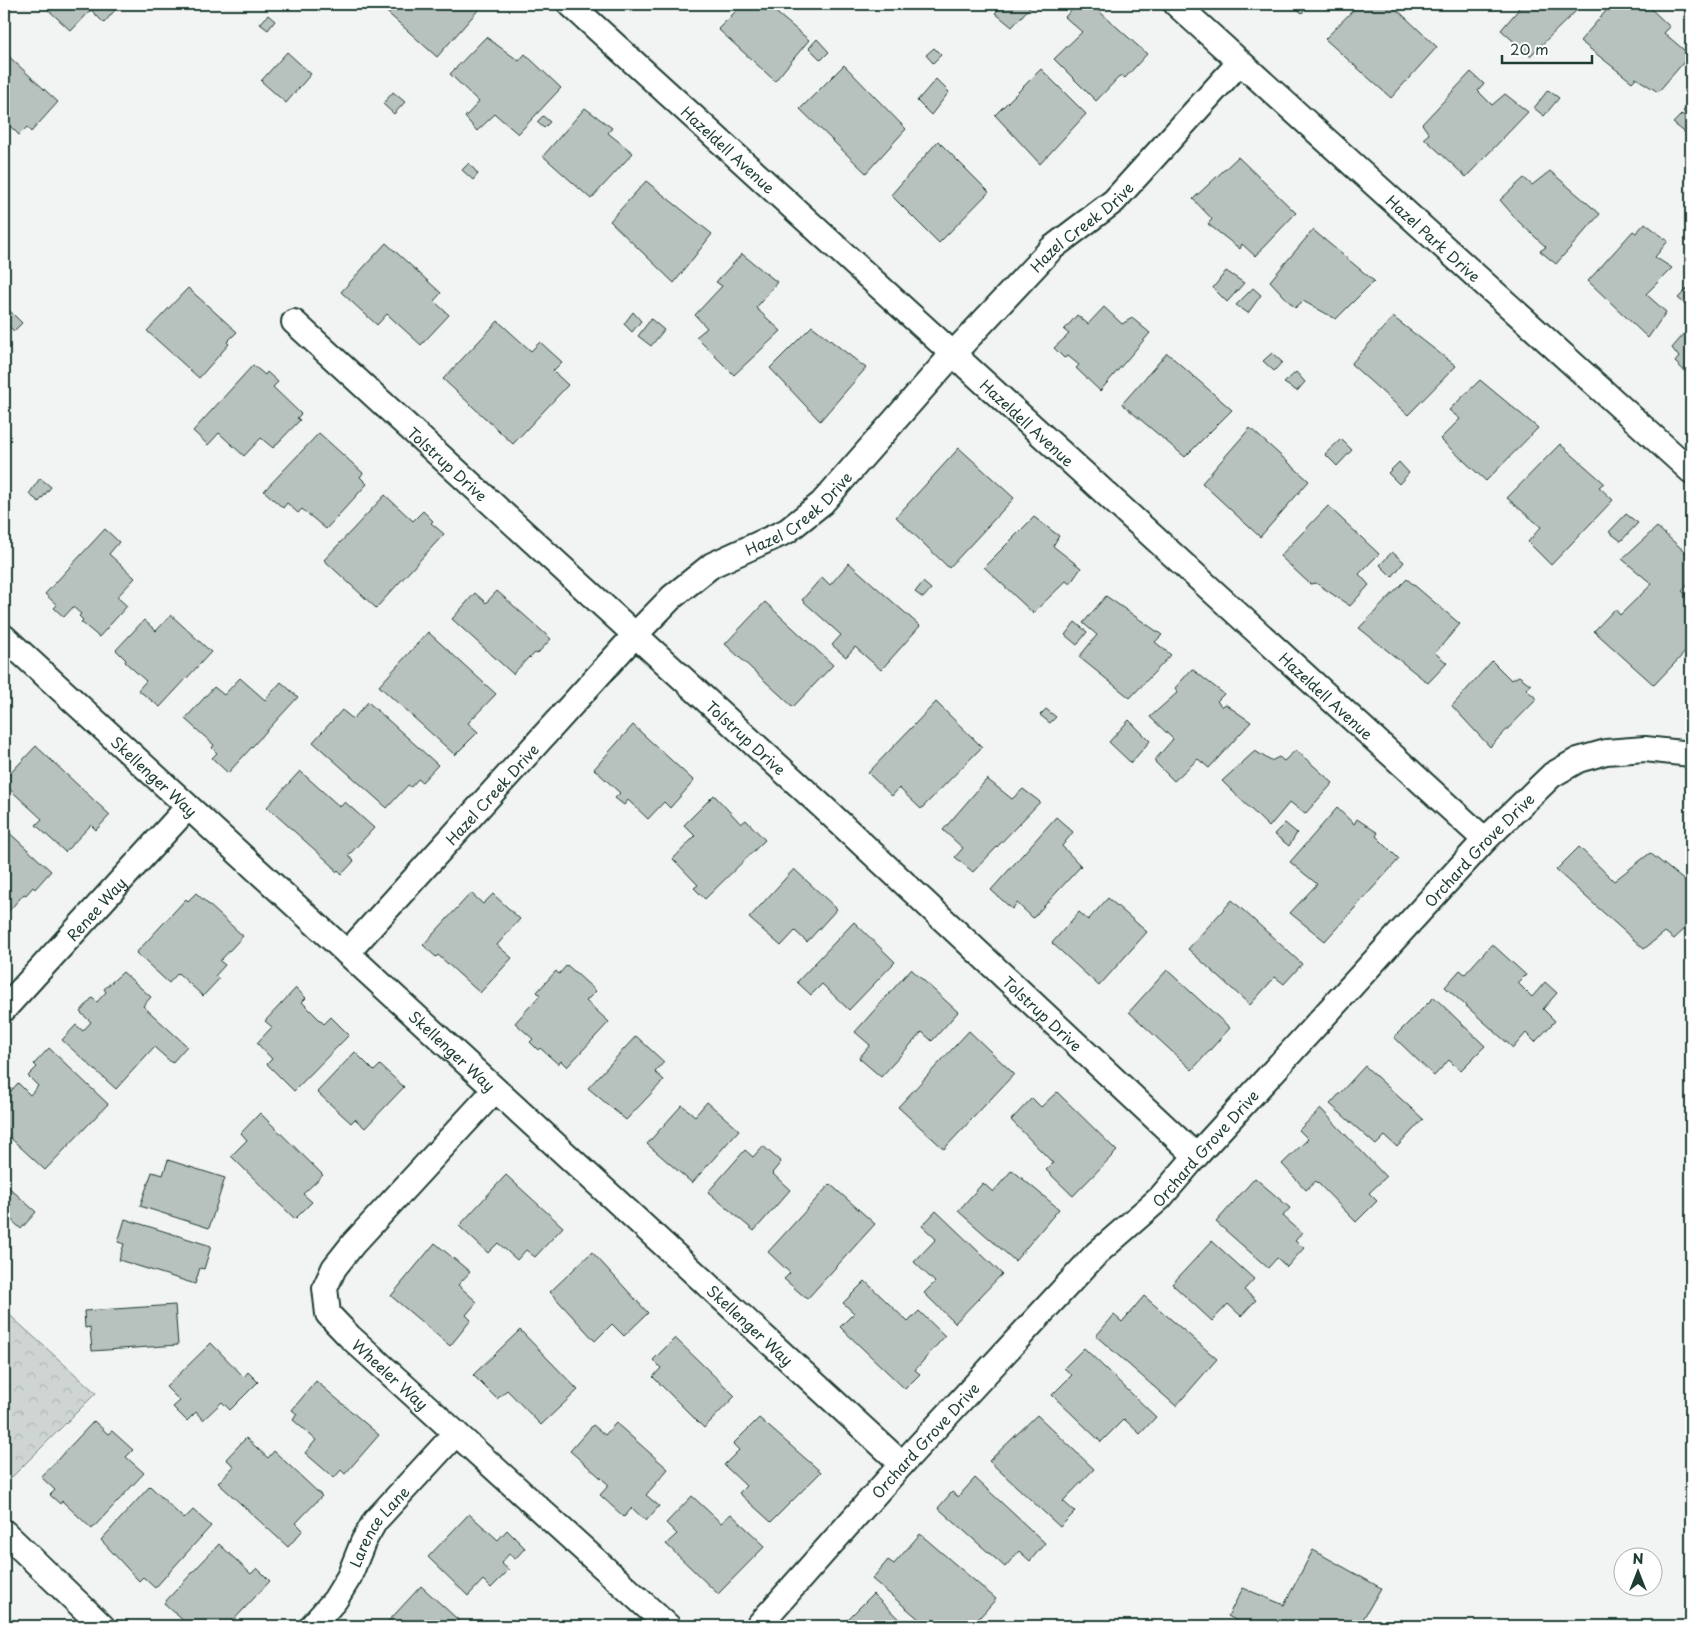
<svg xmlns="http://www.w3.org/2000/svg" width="1695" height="1630" viewBox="0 0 1695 1630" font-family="'Playpen Sans',sans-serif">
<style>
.forest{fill:url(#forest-crowns);stroke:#768984}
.building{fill:#b7c1bd;stroke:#1f3d34}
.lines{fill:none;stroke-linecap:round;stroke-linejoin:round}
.street-casing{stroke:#1f3d34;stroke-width:28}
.street{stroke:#fff;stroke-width:24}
.labels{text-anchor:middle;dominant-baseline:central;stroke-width:5;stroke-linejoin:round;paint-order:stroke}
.street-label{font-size:15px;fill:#1f3d34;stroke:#fff}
</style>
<defs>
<pattern id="forest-crowns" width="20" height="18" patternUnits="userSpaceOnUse" patternTransform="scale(1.25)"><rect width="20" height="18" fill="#ced5d3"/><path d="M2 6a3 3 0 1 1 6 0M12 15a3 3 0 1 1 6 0" fill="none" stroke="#b0b8b6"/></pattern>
</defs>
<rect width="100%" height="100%" fill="#f2f3f3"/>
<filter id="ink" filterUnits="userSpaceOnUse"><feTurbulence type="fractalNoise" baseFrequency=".02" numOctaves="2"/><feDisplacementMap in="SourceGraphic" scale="10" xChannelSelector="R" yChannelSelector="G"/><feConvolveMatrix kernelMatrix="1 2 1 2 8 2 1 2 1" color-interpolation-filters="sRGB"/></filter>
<g filter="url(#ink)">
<polygon class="forest" points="4,1310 96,1393 4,1485"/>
<g class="building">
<polygon points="42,4 120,4 104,23 91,10 71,31"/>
<polygon points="381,4 475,4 480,8 437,57 380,6"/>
<polygon points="743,4 766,4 809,40 775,81 718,29"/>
<polygon points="1004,4 1028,4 1031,6 1012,27 995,13"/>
<polygon points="1077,4 1091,4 1147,54 1125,78 1121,75 1096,101 1054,59 1082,32 1065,17"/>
<polygon points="1291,4 1310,4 1302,13"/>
<polygon points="1359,4 1391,4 1437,47 1391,98 1325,39"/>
<polygon points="1513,4 1583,4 1530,56 1501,30 1519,9"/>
<polygon points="1612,4 1646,4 1670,27 1664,33 1690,55 1658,92 1636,78 1632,82 1580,41"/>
<polygon points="268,15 275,21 268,30 260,24"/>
<polygon points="486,37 519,61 525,54 561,88 518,134 495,114 477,131 465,117 479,102 450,74"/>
<polygon points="817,39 829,52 821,60 809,48"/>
<polygon points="934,48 941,55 933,63 926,55"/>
<polygon points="4,52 58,102 31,132 27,127 19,135 4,120"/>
<polygon points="287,52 311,74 286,103 261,81"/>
<polygon points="844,65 906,129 866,173 800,109"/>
<polygon points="1041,69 1086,114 1040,164 995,115"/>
<polygon points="1471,72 1484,84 1478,91 1492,105 1505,94 1528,112 1466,177 1424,138 1429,134 1422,124"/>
<polygon points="936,79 949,92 931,115 917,101"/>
<polygon points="1548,90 1559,98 1544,116 1534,108"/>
<polygon points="393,92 405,102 394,114 383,104"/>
<polygon points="1691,102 1691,120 1683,111"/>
<polygon points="585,108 612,128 608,133 633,153 591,199 543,156"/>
<polygon points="1682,114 1691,122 1691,129 1687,134 1673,123"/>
<polygon points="543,116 550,122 544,128 537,122"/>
<polygon points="938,141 989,192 939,243 891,195"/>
<polygon points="1238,157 1296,213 1255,256 1242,244 1240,249 1208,224 1212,219 1193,199"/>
<polygon points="469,163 478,174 473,180 462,170"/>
<polygon points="1550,171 1600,214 1556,264 1540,251 1546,247 1519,222 1500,200 1524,178 1532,185"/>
<polygon points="646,181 712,234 674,283 610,221"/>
<polygon points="1645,223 1668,241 1655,257 1672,268 1646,294 1666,312 1648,338 1588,281 1633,231 1636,233"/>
<polygon points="1313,230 1374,281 1336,319 1303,301 1295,308 1270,281"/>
<polygon points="386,243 441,293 434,301 449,315 421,345 387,314 377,325 341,292"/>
<polygon points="742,254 777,282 756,308 781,331 734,375 696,337 707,328 695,315 722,286 716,282"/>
<polygon points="1226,271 1244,283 1227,302 1213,288"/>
<polygon points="1691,285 1691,309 1678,298"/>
<polygon points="188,288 237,332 227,342 229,344 199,378 147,331"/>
<polygon points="1253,288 1261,295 1248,313 1236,305"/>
<polygon points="1104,307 1122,324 1132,318 1150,333 1100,391 1076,368 1079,365 1068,356 1064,358 1054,348 1069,334 1064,330 1077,315 1088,324"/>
<polygon points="10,311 22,323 14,331 4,322 4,317"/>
<polygon points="633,312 641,321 632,332 624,324"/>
<polygon points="1393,317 1456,366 1408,415 1351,364"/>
<polygon points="651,319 664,330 651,346 638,336"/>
<polygon points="498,321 531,351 540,342 562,362 553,371 568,385 513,444 443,379"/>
<polygon points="812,326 866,368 820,421 770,368"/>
<polygon points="1691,326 1691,377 1675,362 1679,357 1672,348"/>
<polygon points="1167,353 1232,410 1185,457 1122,404"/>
<polygon points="1272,353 1282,362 1274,371 1263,361"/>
<polygon points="253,365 265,375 267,372 278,382 273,387 301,414 297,418 300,420 273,448 261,438 244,456 219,433 208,445 193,431"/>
<polygon points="1296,372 1305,382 1297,391 1284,383"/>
<polygon points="1480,380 1538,428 1486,481 1440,439 1460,419 1449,410"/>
<polygon points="1250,428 1309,481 1260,537 1202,483"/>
<polygon points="319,433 363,473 360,477 367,484 326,529 302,509 298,513 287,503 283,508 264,491"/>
<polygon points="1341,439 1352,450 1337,466 1325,454"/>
<polygon points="1560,444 1604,483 1599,487 1613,500 1551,565 1528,542 1541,527 1507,498"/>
<polygon points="959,448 1014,498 949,568 896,517"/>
<polygon points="1399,462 1409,473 1399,484 1388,473"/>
<polygon points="40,478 51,487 39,502 29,494"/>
<polygon points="385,495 413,521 423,511 433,521 431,523 444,534 376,608 324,560"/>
<polygon points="1328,506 1379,554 1359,574 1369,585 1350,606 1316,583 1310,584 1280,556"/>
<polygon points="1626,514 1638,523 1621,541 1609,532"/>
<polygon points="1034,517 1059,536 1053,546 1081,568 1070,584 1066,581 1033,613 984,567"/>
<polygon points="1657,527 1691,557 1691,582 1682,591 1691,599 1691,646 1654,685 1594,631 1615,609 1620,615 1652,584 1622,559"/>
<polygon points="105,529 119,542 109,554 135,578 117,597 127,606 99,637 81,622 83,620 79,616 81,614 73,607 64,617 54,608 57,605 45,594"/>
<polygon points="1392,552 1404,562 1392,577 1380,565"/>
<polygon points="849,563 920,626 881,670 855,647 846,657 832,645 841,635 802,600 822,577 830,585"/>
<polygon points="1407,579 1460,624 1435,653 1447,663 1428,683 1359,628"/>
<polygon points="923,582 931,589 923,598 915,592"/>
<polygon points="497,591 551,639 537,654 535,653 530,658 529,657 513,674 452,619 475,593 486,603"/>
<polygon points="1106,596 1162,635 1155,642 1171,655 1130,698 1079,657 1097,635 1083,623"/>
<polygon points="765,602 833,665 793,707 725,644"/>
<polygon points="171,615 211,652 160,707 138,690 146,681 125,662 126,660 116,650 144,620 156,631"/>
<polygon points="1075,622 1087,632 1077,645 1065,635"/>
<polygon points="428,632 496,694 468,723 478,732 455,755 379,686"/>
<polygon points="1492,661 1511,680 1519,676 1531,685 1526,689 1537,699 1490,747 1452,706"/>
<polygon points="1192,669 1224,694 1217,701 1222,707 1225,704 1251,722 1209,768 1198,759 1174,781 1154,761 1173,739 1150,717 1178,692 1175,688"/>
<polygon points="240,678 265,700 281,682 298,697 228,773 212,758 217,753 212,748 214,745 185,719 214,687 224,695"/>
<polygon points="368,702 438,765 422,782 418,779 411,787 408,785 387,808 313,742 342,710 353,719"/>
<polygon points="936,702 982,747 921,809 899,788 892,796 868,773"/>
<polygon points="1046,709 1056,717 1050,723 1040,715"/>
<polygon points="1129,720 1150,741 1131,763 1109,742"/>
<polygon points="633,725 694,781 670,808 664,802 648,819 628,800 624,805 615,798 620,793 594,769"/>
<polygon points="36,746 110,815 96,830 91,825 65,852 36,825 42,819 4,784 4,780"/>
<polygon points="1296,750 1333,783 1305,814 1290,802 1269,827 1222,781 1255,751 1271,761 1279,757 1284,761"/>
<polygon points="300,771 340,807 345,802 374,828 348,856 354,861 342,874 338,870 336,872 333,866 267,807"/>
<polygon points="987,779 1012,799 1023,789 1040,802 973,872 955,857 963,848 943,830"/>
<polygon points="714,795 741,824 746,820 765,840 705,899 694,888 698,885 673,859 695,836 684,825"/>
<polygon points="1337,808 1354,824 1357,819 1378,833 1376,836 1399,859 1325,941 1290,913 1317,884 1290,862"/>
<polygon points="1056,817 1073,832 1062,846 1081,866 1033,918 1017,903 1012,909 991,890"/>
<polygon points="1285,823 1297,833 1289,846 1274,834"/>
<polygon points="4,828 51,871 35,889 33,887 26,895 24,894 6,914 4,912"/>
<polygon points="1579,847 1614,881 1650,853 1691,886 1691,927 1688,926 1674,939 1665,932 1644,949 1556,870"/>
<polygon points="794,869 837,909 807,942 795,931 781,946 749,918"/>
<polygon points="196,893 243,936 220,961 225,965 215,976 219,979 203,996 178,973 169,983 136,953 186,899 188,901"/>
<polygon points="471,893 483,904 493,894 520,919 497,945 512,958 480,993 438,955 436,957 423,945"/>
<polygon points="1108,898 1147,932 1099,986 1052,943 1079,912 1088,920"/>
<polygon points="1232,900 1302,964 1284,984 1275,977 1250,1005 1188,949"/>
<polygon points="854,922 895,962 849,1010 822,984 811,995 797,982"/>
<polygon points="1492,944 1526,975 1518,983 1532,997 1545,982 1557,993 1543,1009 1555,1021 1535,1042 1526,1033 1513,1048 1445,987 1460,970 1465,974"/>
<polygon points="567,965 596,991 586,1001 609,1022 567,1067 561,1061 558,1064 540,1048 538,1050 530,1042 533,1039 515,1023 540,995 537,992 556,971 559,974"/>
<polygon points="911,969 958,1012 932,1041 922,1032 881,1077 859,1058 870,1045 855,1032"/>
<polygon points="1167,970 1230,1028 1192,1070 1129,1012"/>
<polygon points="123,972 151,997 143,1006 187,1046 172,1063 154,1047 116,1089 62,1040 76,1025 83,1031 91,1022 80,1012 92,998 97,1002 106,992 104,989"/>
<polygon points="296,988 306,998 302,1002 324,1024 331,1017 349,1035 294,1091 267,1064 272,1059 257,1043 272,1027 265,1021"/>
<polygon points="1434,997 1485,1046 1460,1071 1449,1060 1434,1076 1394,1037"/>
<polygon points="969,1031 1014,1074 944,1149 898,1107"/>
<polygon points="636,1036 664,1062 655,1072 664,1080 626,1120 588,1088"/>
<polygon points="49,1048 108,1104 45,1170 4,1132 4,1099 18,1083 30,1095 38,1086 28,1076 37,1067 34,1064"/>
<polygon points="355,1052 374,1071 380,1065 404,1087 365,1128 355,1119 351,1123 317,1092"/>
<polygon points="1365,1066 1423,1119 1397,1147 1385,1136 1376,1145 1330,1104"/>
<polygon points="1057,1092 1117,1151 1073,1196 1046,1170 1053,1163 1011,1120 1032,1098 1041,1107"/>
<polygon points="707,1102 739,1130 692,1183 647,1144 682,1105 695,1116"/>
<polygon points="1321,1109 1386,1177 1369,1193 1377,1201 1356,1222 1316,1181 1306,1190 1282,1164 1308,1139 1299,1130"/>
<polygon points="260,1113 323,1175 303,1194 312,1202 295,1219 231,1156 247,1140 241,1133"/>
<polygon points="763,1146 781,1162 772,1173 790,1190 754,1231 708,1192 745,1150 753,1157"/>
<polygon points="168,1160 225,1178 209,1228 140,1206 152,1172 163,1175"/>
<polygon points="1012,1170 1059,1209 1015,1261 958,1211 983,1183 993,1192"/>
<polygon points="506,1175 563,1227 535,1257 526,1250 517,1260 498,1243 488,1253 459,1226"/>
<polygon points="1255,1178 1290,1208 1283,1216 1302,1233 1295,1241 1304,1248 1287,1267 1277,1258 1268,1268 1216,1222"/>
<polygon points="4,1183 36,1212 21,1229 4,1213"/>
<polygon points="830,1184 875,1224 807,1299 784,1279 790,1273 768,1252"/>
<polygon points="936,1211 1002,1274 955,1323 924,1293 935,1282 914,1262 936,1239 922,1226"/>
<polygon points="125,1219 211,1246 204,1269 200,1268 195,1284 119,1260 124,1244 118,1242"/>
<polygon points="1212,1241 1254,1279 1244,1290 1256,1300 1241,1316 1228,1304 1212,1321 1172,1284"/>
<polygon points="435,1243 470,1272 458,1285 477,1302 466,1315 471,1320 450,1346 391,1296"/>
<polygon points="592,1252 648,1313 624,1336 612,1324 595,1341 550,1292"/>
<polygon points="865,1281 908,1322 919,1311 945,1336 915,1370 920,1374 905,1389 840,1327 854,1313 843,1303"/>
<polygon points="1144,1296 1217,1359 1176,1406 1096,1336 1114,1315 1122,1322"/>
<polygon points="175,1305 178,1345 92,1351 90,1327 85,1328 84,1311"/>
<polygon points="520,1330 578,1390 541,1425 507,1390 497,1399 473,1375"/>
<polygon points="675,1338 735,1396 704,1428 653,1377 661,1368 653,1360"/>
<polygon points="211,1343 244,1377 248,1372 258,1382 230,1410 222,1402 203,1420 196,1412 187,1421 173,1407 180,1401 166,1387"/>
<polygon points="1084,1348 1156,1417 1140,1434 1124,1419 1101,1442 1052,1395 1072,1375 1064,1368"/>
<polygon points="316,1381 379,1435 345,1474 341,1470 334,1478 305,1453 316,1440 293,1420 297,1414 292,1410"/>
<polygon points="1037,1415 1094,1469 1063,1501 1075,1512 1060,1527 989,1461"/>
<polygon points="759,1418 821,1472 771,1522 739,1493 746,1486 724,1465 739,1450 733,1444"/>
<polygon points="94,1421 108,1434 112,1431 133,1450 126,1457 144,1473 92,1529 62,1501 60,1504 50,1495 55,1490 41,1477"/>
<polygon points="616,1423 668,1469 646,1495 659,1506 646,1521 632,1508 624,1517 600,1495 609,1485 570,1451 593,1425 605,1435"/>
<polygon points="246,1438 268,1458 274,1451 322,1496 296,1523 303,1530 288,1547 218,1483 234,1466 226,1459"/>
<polygon points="975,1478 1045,1543 1030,1561 1019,1551 1005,1567 938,1508 952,1492 958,1497"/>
<polygon points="150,1486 184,1519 193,1510 211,1526 155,1588 143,1577 139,1581 101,1540"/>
<polygon points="692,1496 721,1523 731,1514 765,1546 718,1594 666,1544 677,1534 666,1523"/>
<polygon points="469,1514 498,1540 507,1530 525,1548 515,1559 509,1554 501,1563 509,1570 491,1588 483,1580 468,1596 428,1557"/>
<polygon points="920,1534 996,1599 972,1626 927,1626 872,1579 888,1560 894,1564"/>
<polygon points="219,1544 251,1574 257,1568 270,1581 228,1626 189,1626 164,1603"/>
<polygon points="1313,1550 1381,1588 1359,1626 1246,1626 1228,1616 1243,1588 1284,1605"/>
<polygon points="421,1586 465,1626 384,1626"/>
<polygon points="873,1594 906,1626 841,1626"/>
</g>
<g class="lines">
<defs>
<g id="street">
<path id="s1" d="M570,4L1485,840"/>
<path id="s2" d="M1176,4L1691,471"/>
<path id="s3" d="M294,322L825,809L1196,1156"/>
<path id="s4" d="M4,637L902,1464"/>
<path id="s5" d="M347,953L635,635L672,597L712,565L787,531L822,503L952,355L1052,248L1114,201L1240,62"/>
<path id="s6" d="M4,1009L188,807"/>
<path id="s7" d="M495,1090L353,1244L334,1268L325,1288L328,1314L349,1336L668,1626"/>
<polyline points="4,1532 102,1626"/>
<path id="s8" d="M312,1626L335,1600L349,1577L363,1542L375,1521L456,1433"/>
<path id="s9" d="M758,1626L902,1464L1097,1253L1160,1198L1196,1156L1485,840L1552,775L1578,760L1606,752L1645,749L1691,754"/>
</g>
</defs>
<use href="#street" class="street-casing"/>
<use href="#street" class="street"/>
</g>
</g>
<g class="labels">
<g class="street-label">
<text stroke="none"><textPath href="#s1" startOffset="215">Hazeldell Avenue</textPath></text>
<text stroke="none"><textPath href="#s5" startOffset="1040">Hazel Creek Drive</textPath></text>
<text stroke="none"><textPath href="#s2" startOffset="348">Hazel Park Drive</textPath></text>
<text stroke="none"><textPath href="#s1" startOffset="620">Hazeldell Avenue</textPath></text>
<text stroke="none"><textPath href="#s3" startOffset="209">Tolstrup Drive</textPath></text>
<text stroke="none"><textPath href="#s5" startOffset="635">Hazel Creek Drive</textPath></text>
<text stroke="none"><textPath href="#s1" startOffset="1025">Hazeldell Avenue</textPath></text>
<text stroke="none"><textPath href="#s3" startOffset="614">Tolstrup Drive</textPath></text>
<text stroke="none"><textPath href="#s4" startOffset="205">Skellenger Way</textPath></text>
<text stroke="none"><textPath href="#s5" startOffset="215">Hazel Creek Drive</textPath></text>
<text stroke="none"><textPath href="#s9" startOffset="1060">Orchard Grove Drive</textPath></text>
<text stroke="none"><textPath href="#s6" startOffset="136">Renee Way</textPath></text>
<text stroke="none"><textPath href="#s3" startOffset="1019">Tolstrup Drive</textPath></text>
<text stroke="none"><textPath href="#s4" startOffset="610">Skellenger Way</textPath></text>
<text stroke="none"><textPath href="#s9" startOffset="655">Orchard Grove Drive</textPath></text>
<text stroke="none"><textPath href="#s4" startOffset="1015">Skellenger Way</textPath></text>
<text stroke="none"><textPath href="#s7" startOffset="375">Wheeler Way</textPath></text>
<text stroke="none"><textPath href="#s9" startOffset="250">Orchard Grove Drive</textPath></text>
<text stroke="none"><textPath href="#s8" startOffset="121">Larence Lane</textPath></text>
</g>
</g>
<rect width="1695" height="1630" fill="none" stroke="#fff" stroke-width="20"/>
<rect x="10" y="10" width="1675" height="1610" fill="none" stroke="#1f3d34" stroke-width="2" filter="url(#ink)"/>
<g transform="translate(1638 1572)"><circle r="24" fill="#ffffff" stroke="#a5b1ae"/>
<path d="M0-4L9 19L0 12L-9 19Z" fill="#1f3d34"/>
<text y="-8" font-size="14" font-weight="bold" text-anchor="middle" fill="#1f3d34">N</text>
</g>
<path d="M1502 55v8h90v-8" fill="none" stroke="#1f3d34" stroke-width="2.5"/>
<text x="1510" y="55" font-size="15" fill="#1f3d34" stroke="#ffffff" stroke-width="4" paint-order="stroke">20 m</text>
</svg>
